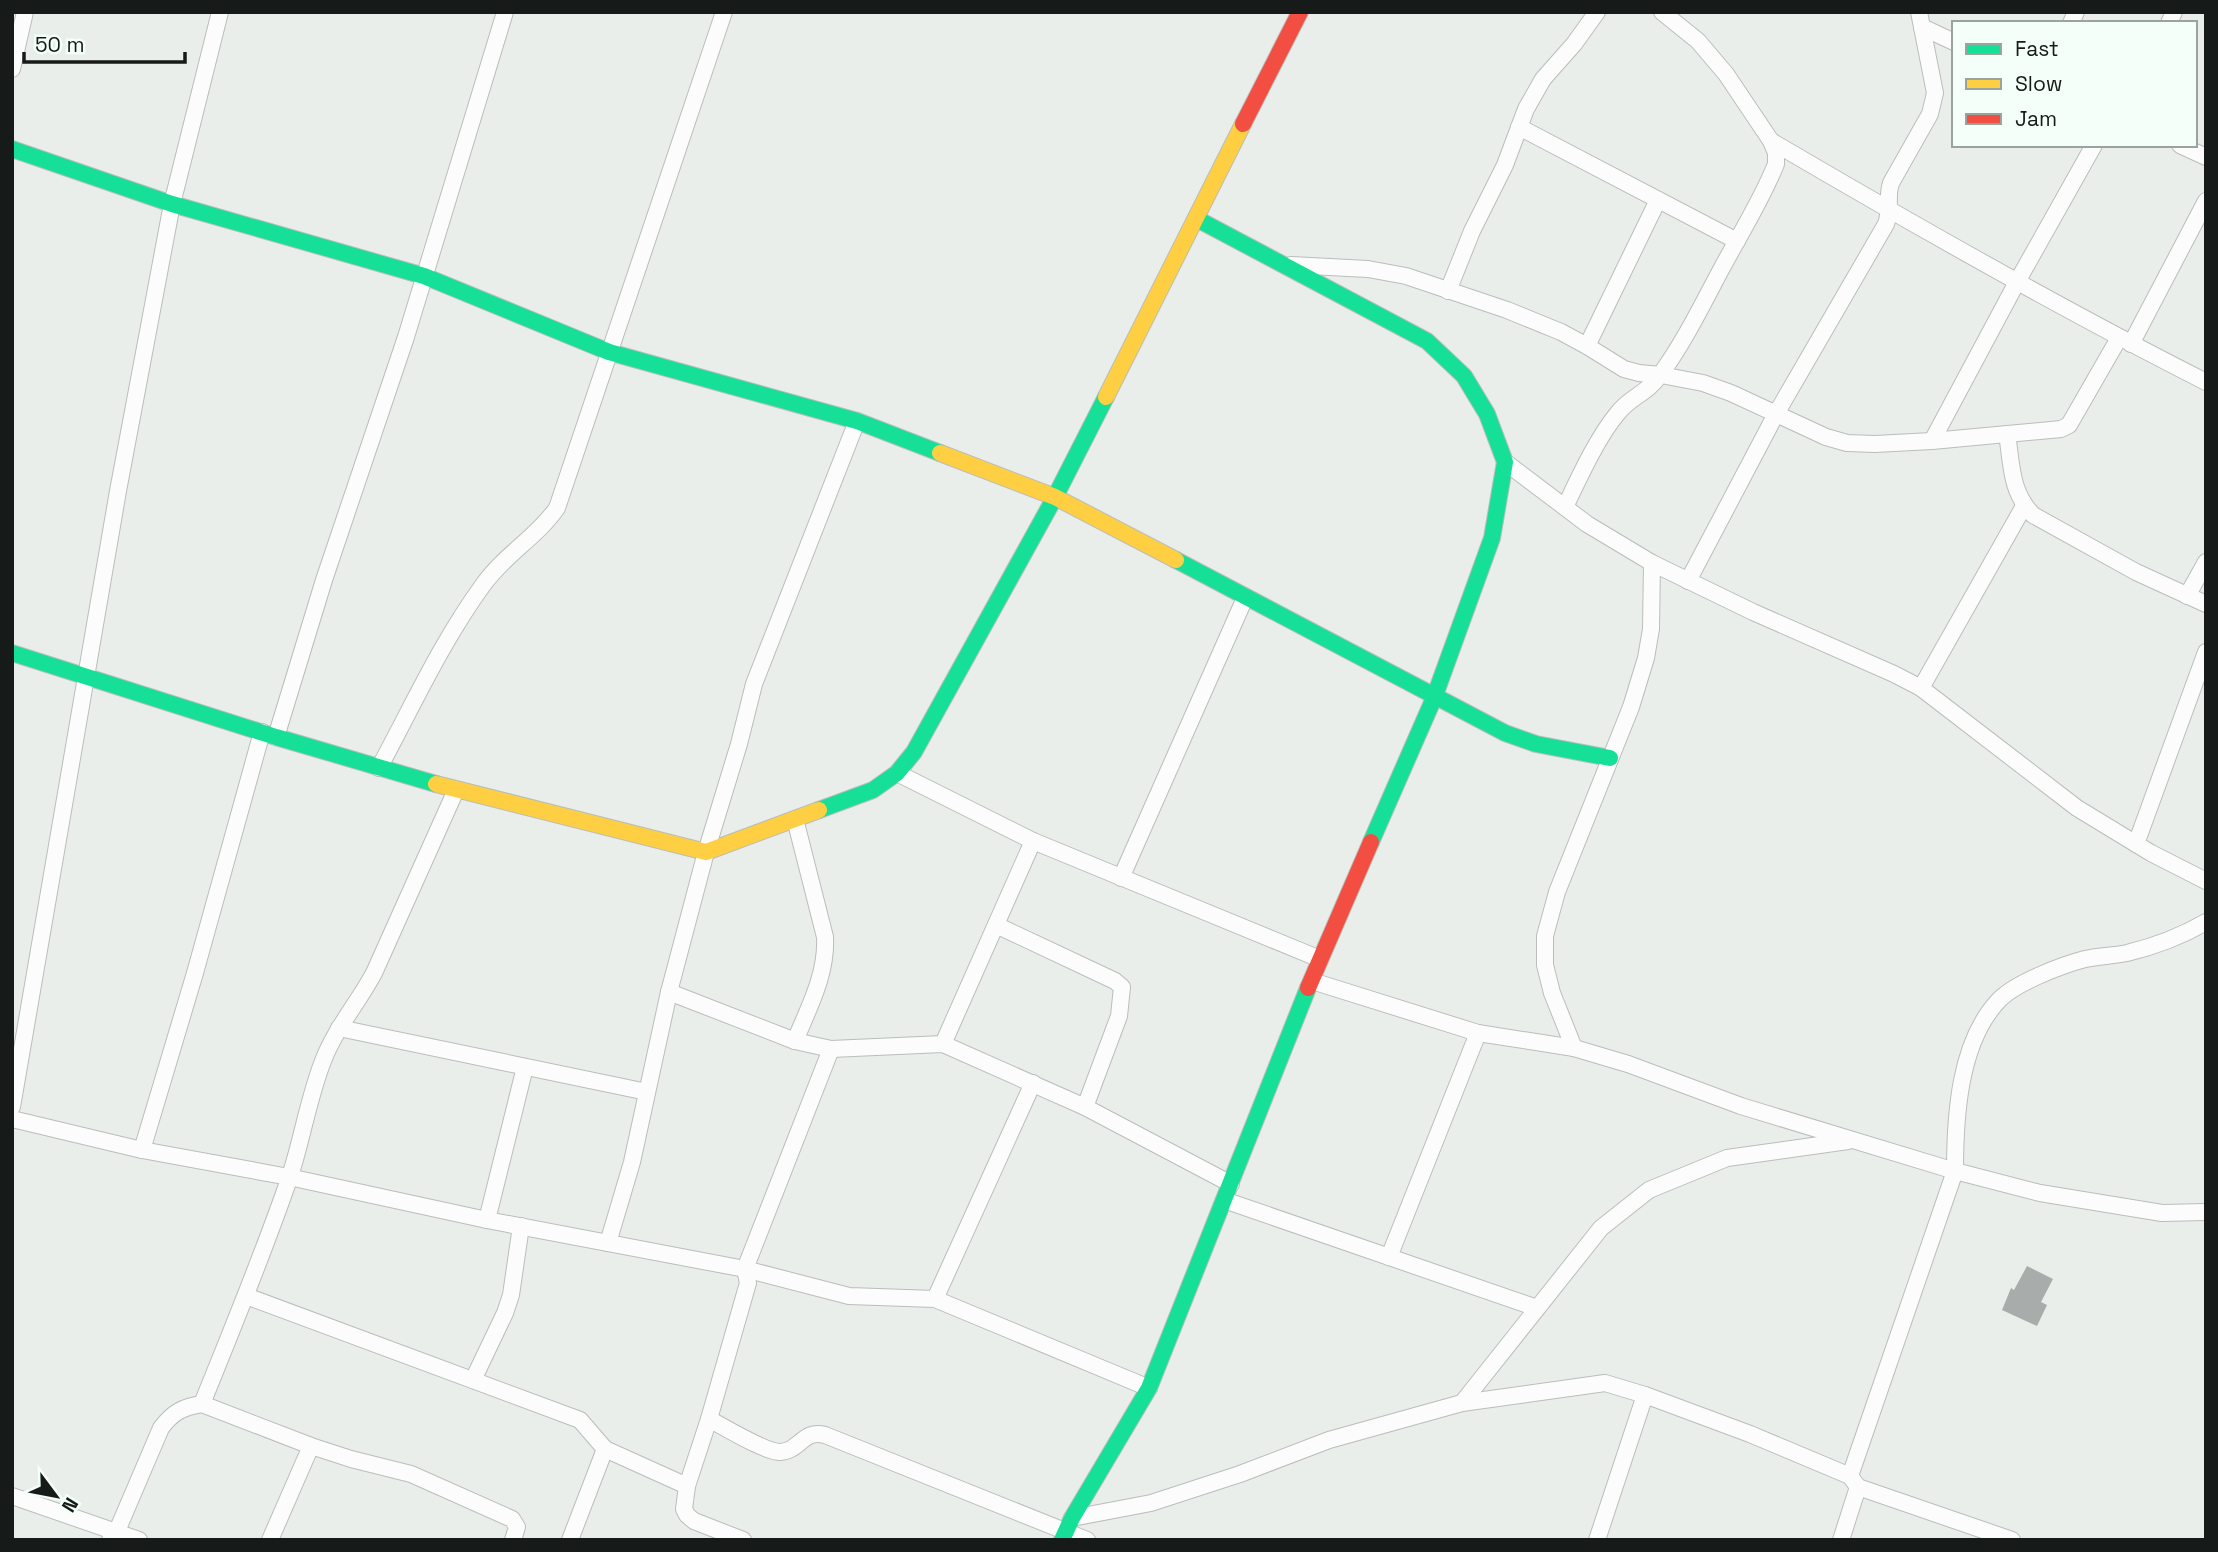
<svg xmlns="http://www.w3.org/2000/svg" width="2218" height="1552" viewBox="0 0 2218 1552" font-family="'Space Grotesk',sans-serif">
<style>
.building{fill:#a8acaa}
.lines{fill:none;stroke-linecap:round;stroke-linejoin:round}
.street-casing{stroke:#b9bebb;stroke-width:18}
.fast-casing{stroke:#b9bebb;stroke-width:18}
.slow-casing{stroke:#b9bebb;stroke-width:18}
.jam-casing{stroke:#b9bebb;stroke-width:18}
.street{stroke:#fcfcfc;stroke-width:16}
.fast{stroke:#16e098;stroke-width:16}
.slow{stroke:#ffcf43;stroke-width:16}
.jam{stroke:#f24e42;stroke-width:16}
</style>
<rect width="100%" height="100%" fill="#e9eeeb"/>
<polygon class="building" points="2027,1266 2053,1279 2041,1302 2047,1305 2037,1326 2002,1310 2011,1288 2014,1290"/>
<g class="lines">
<defs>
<g id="street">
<polyline points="2071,23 2076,12"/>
<polyline points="2169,23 2174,12"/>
<polyline points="1922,27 1954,42"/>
<polyline points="12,69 25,12"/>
<polyline points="1519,127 1737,241"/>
<path d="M1771,141C1914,225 2058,307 2206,382"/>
<polyline points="2180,145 2206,157"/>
<polyline points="1291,265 1368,269 1406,276 1507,310 1561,332 1587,346 1624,369 1639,373 1661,375 1703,383 1731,393 1826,437 1847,443 1875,444 1932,441 2061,429 2069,425 2119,338"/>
<polyline points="1448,291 1472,231 1505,165 1526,109 1543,79 1574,44 1597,12"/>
<polyline points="2131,344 2206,201"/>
<polyline points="1587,346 1658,200"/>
<path d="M2007,434C2012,465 2010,491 2033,515L2136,572L2206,604"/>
<polyline points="1932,441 2017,282 2094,145"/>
<polyline points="1505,462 1587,524 1652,563 1753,612 1894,674 1921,688 2077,808 2151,853 2206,881"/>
<path d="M1565,507C1579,478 1597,438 1617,414C1629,397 1647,394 1660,375C1685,341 1704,301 1724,264C1742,231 1762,199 1776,164V153L1771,141L1726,74L1698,41L1662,12"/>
<path d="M1688,581L1776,414L1886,224C1892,207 1886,198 1891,183L1930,114L1935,93L1919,12"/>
<polyline points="2187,596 2206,562"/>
<polyline points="1921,688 2024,506"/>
<polyline points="276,737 324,580 406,337 505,12"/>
<path d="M379,768C412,707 442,641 483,585C504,555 537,537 557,508L724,12"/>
<polyline points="897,773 1033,841 1320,959"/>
<path d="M795,819L825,937C827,974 809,1007 795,1041"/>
<polyline points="2136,844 2206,652"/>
<polyline points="1121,878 1245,598"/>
<polyline points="996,925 1115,981 1122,987 1119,1016 1085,1107"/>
<polyline points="1312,981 1478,1033 1574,1048 1628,1064 1741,1106 1955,1171 2040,1193 2162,1213 2206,1212"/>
<polyline points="669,992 795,1041 831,1049 943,1044 1085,1107 1231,1184"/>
<polyline points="339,1028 647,1092"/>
<polyline points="943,1044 1033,841"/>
<polyline points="1574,1048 1552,993 1545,965 1545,936 1557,892 1631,707 1646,658 1651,629 1652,563"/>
<polyline points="12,1107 118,491 172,204 220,12"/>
<polyline points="12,1119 142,1150 289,1177 487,1220 745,1269 849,1296 935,1299 1149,1388"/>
<polyline points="142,1150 195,973 262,732"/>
<polyline points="1224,1200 1537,1308"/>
<polyline points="487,1220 525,1067"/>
<polyline points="608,1243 632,1162 669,992 706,852 739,744 754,684 857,421"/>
<polyline points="1389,1257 1478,1033"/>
<polyline points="246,1296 580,1420 605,1449 687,1486"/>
<polyline points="935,1299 1033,1083"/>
<polyline points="473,1380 505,1313 511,1295 521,1226"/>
<polyline points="1462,1403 1601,1228 1649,1190 1727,1158 1848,1141"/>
<path d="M202,1404C232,1329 263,1255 289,1179C302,1141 308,1099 323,1061C335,1029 358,1003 374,973L456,790"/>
<path d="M709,1419C724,1427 765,1452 780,1452C800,1451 803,1429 825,1435L1087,1540"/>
<path d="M1850,1476L1955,1171C1955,1116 1959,1042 1999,1000C2015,983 2062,965 2085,959C2098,956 2113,956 2127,953C2156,946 2180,937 2206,922"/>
<polyline points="12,1496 139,1540"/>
<polyline points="1072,1518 1151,1503 1240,1474 1329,1440 1462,1403 1605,1383 1645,1395 1750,1434 1850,1476 1858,1487 2012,1540"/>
<path d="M110,1540L117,1531L161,1428C173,1412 183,1407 202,1404L311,1446L351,1459L411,1474L512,1519L517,1527L513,1540"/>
<polyline points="270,1540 311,1446"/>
<polyline points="570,1540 605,1449"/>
<polyline points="743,1540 694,1521 687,1515 684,1509 687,1486 709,1419 748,1283 745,1269 831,1049"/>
<polyline points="1597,1540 1645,1395"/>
<polyline points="1841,1540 1858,1487"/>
</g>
<g id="fast">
<polyline points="12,149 172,204 424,276 609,352 857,421 940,453"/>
<polyline points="1197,219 1427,341 1464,376 1487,414 1505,462 1492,538 1434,698 1371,842"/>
<polyline points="1176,560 1505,733 1536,744 1610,758"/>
<polyline points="12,653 276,737 436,784"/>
<polyline points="819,810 873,790 897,773 914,752 1055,497 1106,397"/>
<polyline points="1062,1540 1072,1518 1149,1388 1308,988"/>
</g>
<g id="slow">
<polyline points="1106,397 1243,124"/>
<polyline points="940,453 1055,497 1176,560"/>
<polyline points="436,784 706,852 819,810"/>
</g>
<g id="jam">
<polyline points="1243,124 1300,12"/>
<polyline points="1308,988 1371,842"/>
</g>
</defs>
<use href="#street" class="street-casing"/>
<use href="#fast" class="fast-casing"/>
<use href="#slow" class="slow-casing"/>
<use href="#jam" class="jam-casing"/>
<use href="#street" class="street"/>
<use href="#fast" class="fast"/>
<use href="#slow" class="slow"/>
<use href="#jam" class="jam"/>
</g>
<rect width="2218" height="1552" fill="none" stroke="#161a18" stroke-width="28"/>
<rect x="1952" y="21" width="245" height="126" fill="#f3fff8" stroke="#9ba39e" stroke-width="2"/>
<rect x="1966" y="44" width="35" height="10" fill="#16e098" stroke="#9ba39e" stroke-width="2"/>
<text x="2015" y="56" font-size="21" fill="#161a18">Fast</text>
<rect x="1966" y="79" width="35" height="10" fill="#ffcf43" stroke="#9ba39e" stroke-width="2"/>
<text x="2015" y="91" font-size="21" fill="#161a18">Slow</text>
<rect x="1966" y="114" width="35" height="10" fill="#f24e42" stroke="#9ba39e" stroke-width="2"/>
<text x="2015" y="126" font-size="21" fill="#161a18">Jam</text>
<g transform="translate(56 1496) rotate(122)" stroke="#f3fff8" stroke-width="5" paint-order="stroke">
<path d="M0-5L12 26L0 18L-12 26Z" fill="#161a18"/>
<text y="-10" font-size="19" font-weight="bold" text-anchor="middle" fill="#161a18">N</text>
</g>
<path d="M24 52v10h161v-10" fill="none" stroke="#161a18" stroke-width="3.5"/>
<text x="35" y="52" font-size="21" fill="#161a18" stroke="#f3fff8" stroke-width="5" paint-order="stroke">50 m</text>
</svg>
